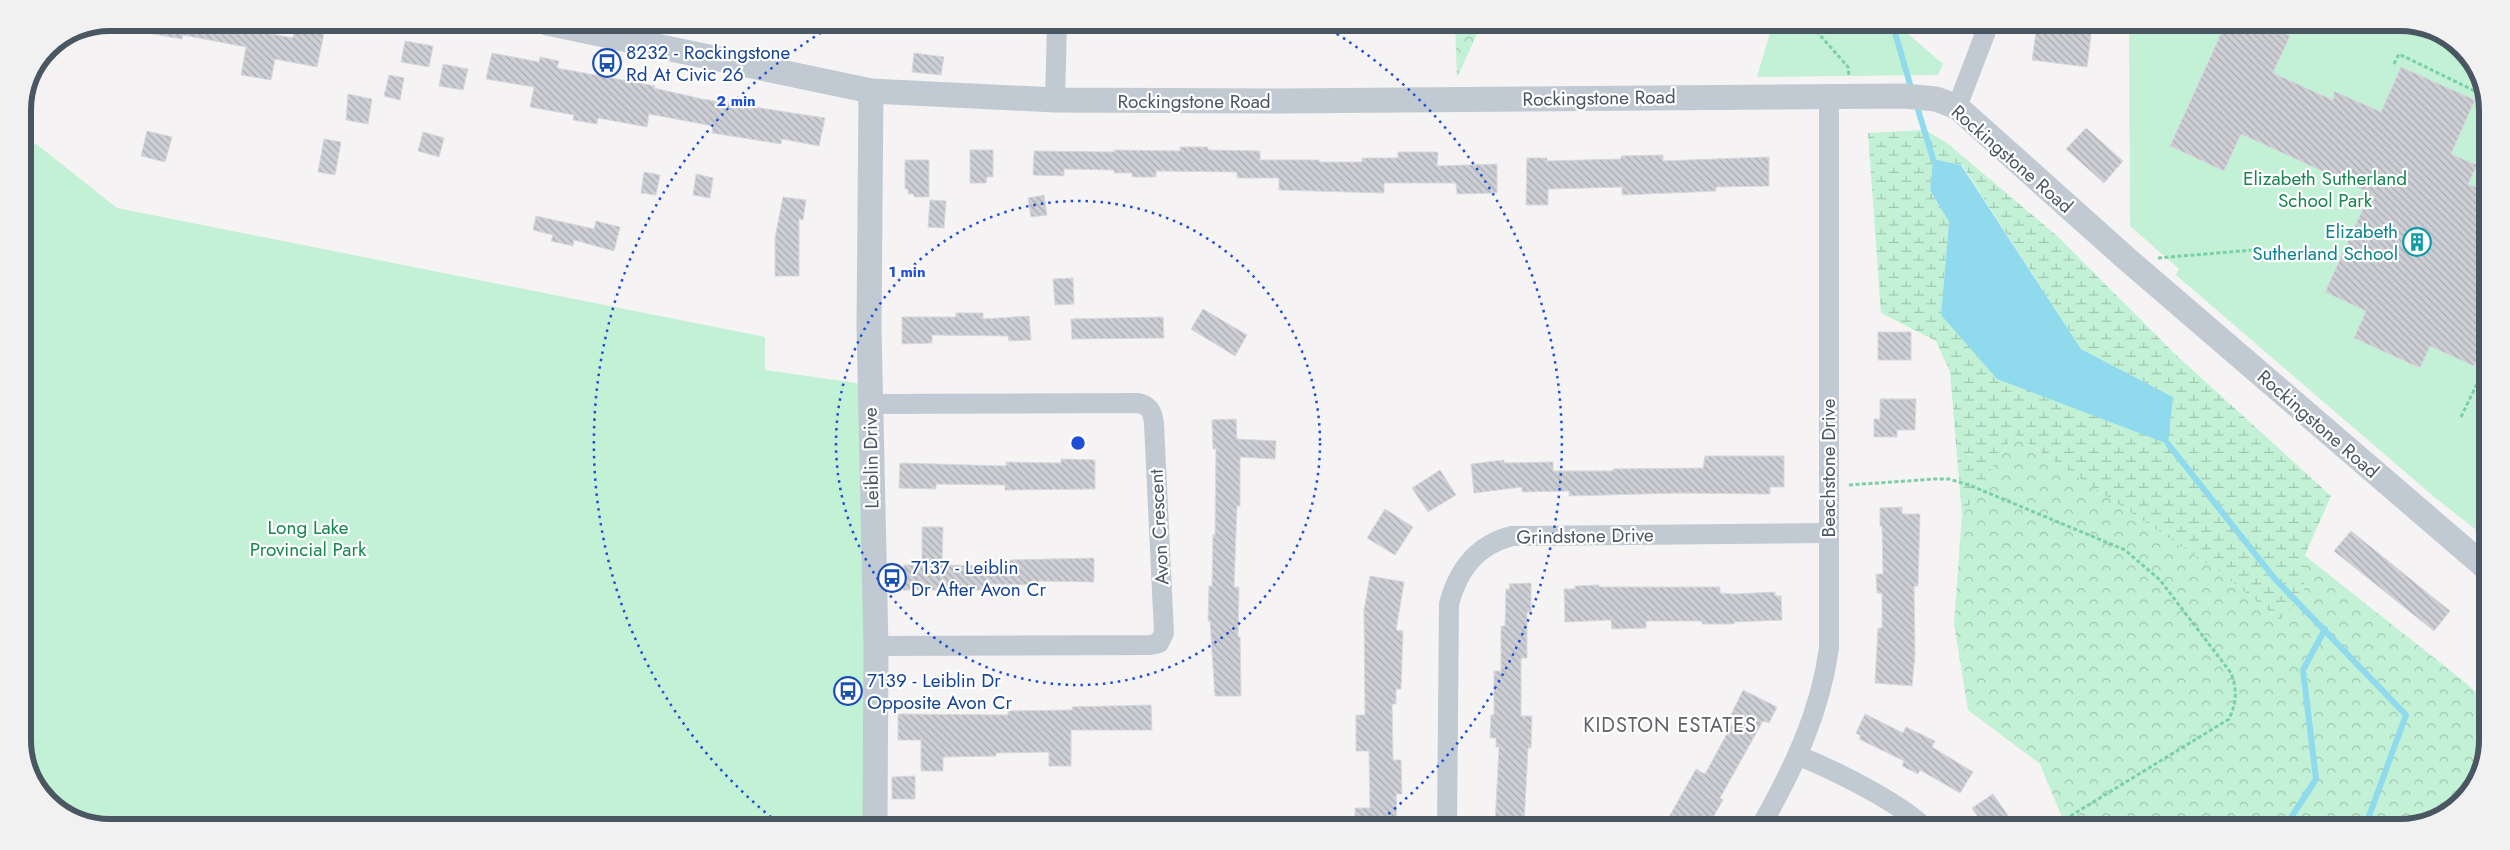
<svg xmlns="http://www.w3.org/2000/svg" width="2510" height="850" viewBox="0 0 2510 850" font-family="Jost,sans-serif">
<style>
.forest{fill:url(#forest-crowns)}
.wetland{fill:url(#wetland-marsh);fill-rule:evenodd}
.park{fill:#c3f1d5}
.water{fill:#90daee}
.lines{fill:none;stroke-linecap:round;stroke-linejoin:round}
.stream{stroke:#90daee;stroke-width:6}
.building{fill:url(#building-back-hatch);stroke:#d7d9de}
.path{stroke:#7ad0a6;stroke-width:3;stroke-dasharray:4 2.5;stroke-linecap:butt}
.minor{stroke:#c1cad2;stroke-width:20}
.tertiary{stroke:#c1cad2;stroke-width:25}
.ring{fill:none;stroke:#1d4ed8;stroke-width:2.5;stroke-dasharray:2.5 5}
.labels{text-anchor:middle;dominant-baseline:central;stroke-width:4.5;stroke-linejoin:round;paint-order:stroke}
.transit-label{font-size:19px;fill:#164399;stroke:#fff;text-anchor:start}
.street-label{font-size:19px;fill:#4a5661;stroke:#fff}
.park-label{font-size:19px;fill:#17864f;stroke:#fff}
.culture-label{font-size:19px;fill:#0d838f;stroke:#fff;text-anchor:end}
.neighbourhood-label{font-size:20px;letter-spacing:1px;fill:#5f6368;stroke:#fff}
.rim{fill:none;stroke:#4a5661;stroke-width:6}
.centre{fill:#1d4ed8;stroke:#fff;stroke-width:2.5}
.ring-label{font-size:15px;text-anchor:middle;font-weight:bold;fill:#1d4ed8;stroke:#fff;stroke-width:4.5;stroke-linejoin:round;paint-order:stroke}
</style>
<defs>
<pattern id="forest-crowns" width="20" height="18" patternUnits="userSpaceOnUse" patternTransform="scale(1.25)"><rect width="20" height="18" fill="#c3f1d5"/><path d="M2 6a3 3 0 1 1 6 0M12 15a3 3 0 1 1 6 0" fill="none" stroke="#a0c6b0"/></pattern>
<pattern id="wetland-marsh" width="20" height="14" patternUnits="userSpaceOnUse" patternTransform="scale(1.25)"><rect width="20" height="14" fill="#c3f1d5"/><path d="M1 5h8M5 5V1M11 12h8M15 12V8" fill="none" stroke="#a0c6b0"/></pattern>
<pattern id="building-back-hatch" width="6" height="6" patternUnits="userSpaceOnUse" patternTransform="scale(1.25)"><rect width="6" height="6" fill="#cdcfd5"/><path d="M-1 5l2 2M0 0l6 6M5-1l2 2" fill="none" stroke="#a8abb0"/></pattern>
</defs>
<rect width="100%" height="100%" fill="#f5f3f3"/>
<g class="forest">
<polygon points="1455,25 1481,25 1457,78"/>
<polygon points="2014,434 2221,573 2280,620 2304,596 2304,555 2466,683 2483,699 2483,768 2453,810 2400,827 2066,827 2040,764 1968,710 1954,624 1962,516"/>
</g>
<path class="wetland" d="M1925,130L1947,143L2056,235L2175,354L2331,496L2305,555L2304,596L2280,620L2221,573L2014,434L1962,516L1950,372L1936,341L1881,313L1868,133ZM1933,159L1962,165L2081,349L2173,397L1941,315L1949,222L1930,190Z"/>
<g class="park">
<polygon points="1772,26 1899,26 1943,64 1938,75 1757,77"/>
<polygon points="2129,26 2428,27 2469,57 2487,104 2484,536 2433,496 2176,275 2179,269 2130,226"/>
<polygon points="35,143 117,208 765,337 765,370 870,385 877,825 82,823 41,793 23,746 23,161"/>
</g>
<polygon class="water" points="1933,159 1961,165 2081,349 2173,397 2168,444 1997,379 1941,315 1949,222 1930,190"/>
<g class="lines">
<g class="stream">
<polyline points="1893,26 1912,91"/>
<polyline points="1916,103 1933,159"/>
<polyline points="2168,444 2275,579 2406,715 2365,827"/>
<polyline points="2285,827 2316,779 2303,670 2325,629"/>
</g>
</g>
<g class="building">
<polygon points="136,23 230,23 230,26 293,38 295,27 324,33 317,67 275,59 271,80 241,75 246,47 183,35 182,39 135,31"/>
<polygon points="2037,26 2092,26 2087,67 2032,60"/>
<polygon points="2224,27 2269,27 2290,36 2273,73 2333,100 2334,91 2381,112 2401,67 2475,100 2451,154 2477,165 2468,184 2487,192 2486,340 2474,366 2430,346 2420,368 2354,338 2366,311 2325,292 2370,193 2241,134 2224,171 2170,146"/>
<polygon points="405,41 433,46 429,67 401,62"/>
<polygon points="492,53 539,62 540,57 559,61 557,68 655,86 654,88 702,99 825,118 819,146 782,139 781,144 712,133 713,126 649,114 647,127 598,118 597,124 573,120 574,115 530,107 534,87 486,79"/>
<polygon points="914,53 944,57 941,75 912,72"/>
<polygon points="443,64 468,69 463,90 439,86"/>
<polygon points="389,75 404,78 400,100 384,96"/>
<polygon points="348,94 372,99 368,124 346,120"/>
<polygon points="2086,128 2123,161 2104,183 2066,149"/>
<polygon points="147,131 172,137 165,162 141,156"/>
<polygon points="423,132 444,138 439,157 418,151"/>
<polygon points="324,139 341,142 335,175 318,172"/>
<polygon points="1180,147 1208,147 1208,150 1260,151 1260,160 1319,160 1319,162 1362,162 1362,158 1398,158 1398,152 1438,152 1437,166 1497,164 1497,193 1457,194 1456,183 1384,183 1384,193 1279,190 1279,178 1237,178 1237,172 1156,171 1156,177 1132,177 1132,173 1114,173 1114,170 1064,169 1064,176 1033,175 1034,151 1114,152 1114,150 1180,151"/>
<polygon points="970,150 993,150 993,177 987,177 986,183 970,183"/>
<polygon points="1663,155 1663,161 1769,157 1769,186 1716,187 1716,191 1622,195 1622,187 1548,189 1548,205 1526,205 1527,158 1547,158 1547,161 1621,159 1621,156"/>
<polygon points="905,160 929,160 929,197 914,197 914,194 908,194 908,189 905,189"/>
<polygon points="644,172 660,175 656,195 641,193"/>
<polygon points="696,174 713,178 710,198 693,195"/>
<polygon points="1044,195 1047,215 1031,217 1028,198"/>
<polygon points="783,197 806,200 803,220 799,219 799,276 775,276 775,238"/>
<polygon points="930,200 946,201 944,228 928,227"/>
<polygon points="536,216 594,229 596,221 620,227 614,251 574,240 573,246 551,241 553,235 533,230"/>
<polygon points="1073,278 1074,304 1055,305 1053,279"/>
<polygon points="1203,309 1247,335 1235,356 1191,329"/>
<polygon points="956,313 983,313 983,319 1029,316 1031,340 1009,341 1008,336 932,335 932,343 902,344 902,317 956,317"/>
<polygon points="1163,317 1164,338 1072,339 1071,319"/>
<rect x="1878" y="332" width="33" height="28"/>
<polygon points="1880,399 1916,399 1915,430 1897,430 1897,437 1874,437 1874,419 1880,419"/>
<polygon points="1236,419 1237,439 1276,441 1275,459 1240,457 1240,506 1237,506 1234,587 1239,587 1238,637 1240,637 1241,696 1215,696 1210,621 1208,621 1209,586 1212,586 1213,535 1215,535 1216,449 1213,449 1212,420"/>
<polygon points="1705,456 1784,456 1784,487 1770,487 1770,494 1678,493 1569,496 1569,491 1522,492 1522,487 1474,493 1471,464 1504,460 1504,463 1553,462 1553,471 1613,471 1613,469 1703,468"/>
<polygon points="1061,459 1095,460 1095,489 1005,490 1005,485 936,484 936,489 899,488 900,463 1006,466 1006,462 1061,463"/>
<polygon points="1440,470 1456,495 1428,512 1412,488"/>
<polygon points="1902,507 1902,514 1920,514 1918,586 1914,586 1915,654 1912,686 1875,683 1878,628 1882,628 1882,593 1877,593 1876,574 1883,574 1882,526 1880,526 1880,508"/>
<polygon points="1385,509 1413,527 1395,555 1367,538"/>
<polygon points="922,527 943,527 942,565 1009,566 1010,560 1094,558 1094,582 1039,581 1039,585 988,584 988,590 903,590 904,565 922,565"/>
<polygon points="2351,531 2450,611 2434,631 2334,551"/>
<polygon points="1370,576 1404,582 1396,630 1403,631 1401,689 1396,689 1396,704 1392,704 1393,760 1401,760 1402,794 1396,794 1397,826 1355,825 1355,808 1370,808 1369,751 1356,751 1356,715 1365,715 1364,610"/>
<polygon points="1531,583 1531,612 1527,612 1527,658 1521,658 1521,716 1532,716 1531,748 1528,748 1524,826 1495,826 1499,747 1496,747 1496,738 1490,738 1491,715 1494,715 1494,671 1501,671 1501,626 1505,626 1506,589 1510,589 1509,584"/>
<polygon points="1599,585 1599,587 1720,587 1720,593 1734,594 1775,592 1775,596 1781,596 1782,620 1734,622 1734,624 1702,624 1702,621 1646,621 1646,628 1612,629 1611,620 1565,622 1564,589 1575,589 1575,586"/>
<polygon points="1743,690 1777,707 1769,723 1763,721 1720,798 1723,800 1708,826 1664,826 1696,769 1705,774 1734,721 1729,719"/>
<polygon points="1151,705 1152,730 1071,730 1071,766 1049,766 1049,752 996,753 996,756 943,757 943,771 921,771 921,740 898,740 898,714 1008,715 1008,711 1072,710 1072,707"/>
<polygon points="1865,714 1903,733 1906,727 1935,741 1932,747 1973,772 1960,793 1920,770 1918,774 1902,766 1904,761 1859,739 1861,736 1856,733"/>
<polygon points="915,776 915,799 892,799 892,777"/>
<polygon points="1993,794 2011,820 2002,827 1985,827 1972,808"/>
</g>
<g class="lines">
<g class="path">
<polyline points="1812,26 1848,67 1849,76"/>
<polyline points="2394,64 2399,54 2483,95 2485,98"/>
<polyline points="2158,258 2253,250"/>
<polyline points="2461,417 2486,365"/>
<polyline points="2479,427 2485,433"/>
<path d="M1849,485L1935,479H1949L1969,485L2125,550L2160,580L2231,673C2237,689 2237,702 2229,719L2067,818"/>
</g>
<g class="minor">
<polyline points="1055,100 1057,24"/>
<polyline points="1957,107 1988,26"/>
<path d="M870,404L1138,403C1150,405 1153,413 1154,424L1164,633L1159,643L1150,645L876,646"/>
<path d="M1799,756C1834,770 1897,801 1924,827"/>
<path d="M1447,826L1449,604C1458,570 1476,545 1512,536L1828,533"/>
<path d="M1761,826C1793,769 1820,714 1829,648V96"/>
</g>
<g class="tertiary">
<polyline points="547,23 871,91 1055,100 1279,101 1904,96 1936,99 1957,107 2128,260 2484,566"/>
<polyline points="871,91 869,327 876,646 875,825"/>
</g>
</g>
<g class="ring">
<circle cx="1078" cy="443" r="242"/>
<path d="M777 822A484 484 0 0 1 832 26M1324 26A484 484 0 0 1 1376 824"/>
</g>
<defs>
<symbol id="bus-ring" viewBox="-11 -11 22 22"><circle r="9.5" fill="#fff" stroke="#1a4fb4" stroke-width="1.5"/><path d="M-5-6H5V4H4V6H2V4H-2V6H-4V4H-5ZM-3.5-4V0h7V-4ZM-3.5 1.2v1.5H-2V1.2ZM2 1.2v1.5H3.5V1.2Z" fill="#1a4fb4"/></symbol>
<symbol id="building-ring" viewBox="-11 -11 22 22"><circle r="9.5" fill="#fff" stroke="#0f9aa8" stroke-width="1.5"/><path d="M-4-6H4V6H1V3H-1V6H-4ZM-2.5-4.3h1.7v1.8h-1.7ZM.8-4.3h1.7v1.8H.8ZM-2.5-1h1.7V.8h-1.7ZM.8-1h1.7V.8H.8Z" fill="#0f9aa8"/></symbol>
</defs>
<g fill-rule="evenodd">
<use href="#bus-ring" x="591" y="47" width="32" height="32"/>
<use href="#building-ring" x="2401" y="226" width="32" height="32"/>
<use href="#bus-ring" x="876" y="562" width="32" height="32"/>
<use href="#bus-ring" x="832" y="675" width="32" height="32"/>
</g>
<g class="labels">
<g class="transit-label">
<text x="626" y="52">8232 - Rockingstone<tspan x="626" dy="22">Rd At Civic 26</tspan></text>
<text x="911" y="567">7137 - Leiblin<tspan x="911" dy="22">Dr After Avon Cr</tspan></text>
<text x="867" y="680">7139 - Leiblin Dr<tspan x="867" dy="22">Opposite Avon Cr</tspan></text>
</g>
<g class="street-label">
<text transform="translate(1599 98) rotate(-1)">Rockingstone Road</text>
<text x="1194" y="101">Rockingstone Road</text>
<text transform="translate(2012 159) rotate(41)">Rockingstone Road</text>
<text transform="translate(2318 424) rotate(41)">Rockingstone Road</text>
<text transform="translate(871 458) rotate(-91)">Leiblin Drive</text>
<text transform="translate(1828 468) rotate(-90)">Beachstone Drive</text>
<text transform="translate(1159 527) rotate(-93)">Avon Crescent</text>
<text transform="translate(1585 536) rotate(-1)">Grindstone Drive</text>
</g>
<g class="park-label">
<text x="2325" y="178">Elizabeth Sutherland<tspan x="2325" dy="22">School Park</tspan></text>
<text x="308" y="527">Long Lake<tspan x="308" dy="22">Provincial Park</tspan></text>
</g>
<g class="culture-label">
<text x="2398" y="231">Elizabeth<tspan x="2398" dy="22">Sutherland School</tspan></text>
</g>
<g class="neighbourhood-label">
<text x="1670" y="725">KIDSTON ESTATES</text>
</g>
</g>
<path d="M0 0H2510V850H0ZM110 31H2400A79 79 0 0 1 2479 110V740A79 79 0 0 1 2400 819H110A79 79 0 0 1 31 740V110A79 79 0 0 1 110 31Z" fill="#f1f1f2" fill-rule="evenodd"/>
<path class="rim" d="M110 31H2400A79 79 0 0 1 2479 110V740A79 79 0 0 1 2400 819H110A79 79 0 0 1 31 740V110A79 79 0 0 1 110 31Z"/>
<circle cx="1078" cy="443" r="8" class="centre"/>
<g class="ring-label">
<text x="736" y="106">2 min</text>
<text x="907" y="277">1 min</text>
</g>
</svg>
